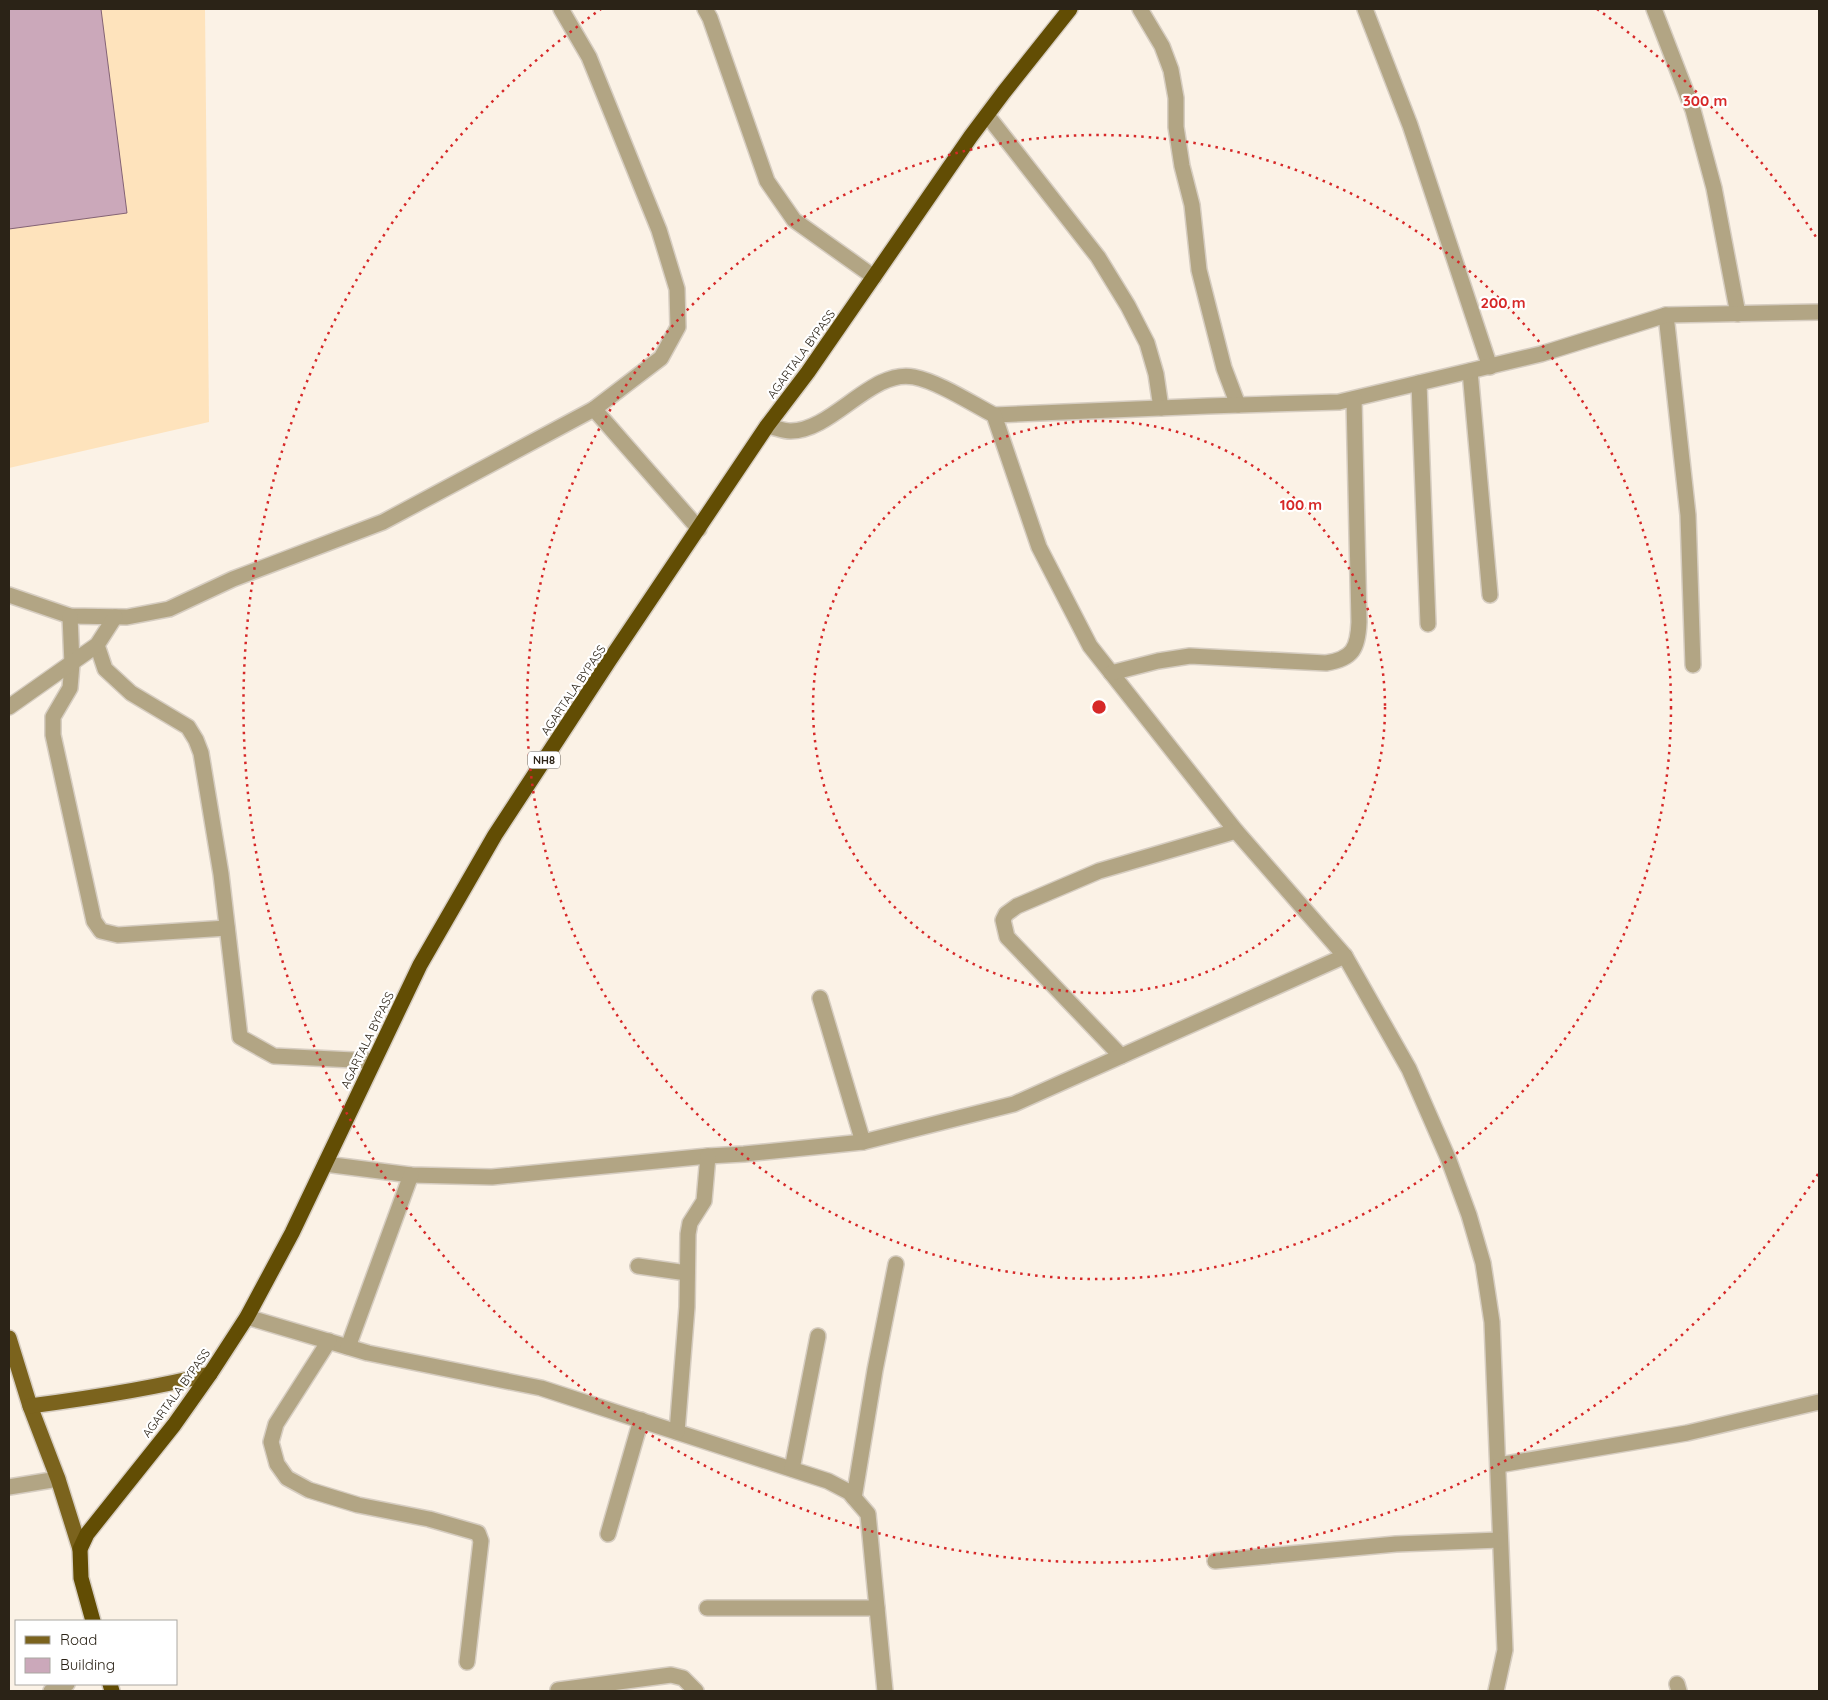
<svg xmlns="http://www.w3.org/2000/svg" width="1828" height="1700" viewBox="0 0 1828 1700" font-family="Quicksand,sans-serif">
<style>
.built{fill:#fee3bc}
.building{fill:#cba8ba;stroke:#846375}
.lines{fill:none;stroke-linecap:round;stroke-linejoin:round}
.street-casing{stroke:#d6cdc1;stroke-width:18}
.primary-casing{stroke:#d6cdc1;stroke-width:18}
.highway-casing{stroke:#d6cdc1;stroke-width:18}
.street{stroke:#b2a584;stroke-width:15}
.primary{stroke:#7b631d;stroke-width:15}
.highway{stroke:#624d04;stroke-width:15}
.ring{fill:none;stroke:#d62828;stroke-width:2.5;stroke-dasharray:2.5 5}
.labels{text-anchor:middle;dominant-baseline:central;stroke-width:4.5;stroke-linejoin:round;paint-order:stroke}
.shield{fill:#fff;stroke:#6b655d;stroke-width:1}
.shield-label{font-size:11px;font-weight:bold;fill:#2b2317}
.street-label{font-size:12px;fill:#2b2317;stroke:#fff}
.centre{fill:#d62828;stroke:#fff;stroke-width:2.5}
.ring-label{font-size:15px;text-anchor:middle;font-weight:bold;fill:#d62828;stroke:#fff;stroke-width:4.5;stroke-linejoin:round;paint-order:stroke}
</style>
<rect width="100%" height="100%" fill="#fbf2e6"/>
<polygon class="built" points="9,9 205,9 209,422 9,468"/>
<polygon class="building" points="9,9 101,9 127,213 9,229"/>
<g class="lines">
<defs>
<g id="street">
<polyline points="705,9 710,18 767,181 794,220 874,277"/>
<polyline points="1140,9 1162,46 1171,70 1176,98 1176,127 1182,166 1192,205 1199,270 1224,368 1238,405"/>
<polyline points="1365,9 1410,125 1490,367"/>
<polyline points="1654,9 1693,110 1714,188 1738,314"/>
<polyline points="987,115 1098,257 1128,306 1147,343 1156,374 1161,408"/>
<polyline points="1666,315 1688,515 1693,665"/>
<polyline points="1470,371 1490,595"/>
<polyline points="1419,383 1428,624"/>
<polyline points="594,409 699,529"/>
<polyline points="994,415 1208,406 1339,402 1541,354 1666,315 1819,312"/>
<path d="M767,426C775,427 783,431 790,431C832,432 872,368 914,377C939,382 971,403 994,415L1039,547L1090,646L1236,831L1345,956L1409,1069L1448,1158L1469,1215L1483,1263L1492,1322L1505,1650L1496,1691"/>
<polyline points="9,595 70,616 127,617 169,609 233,579 383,522 594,409 661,358 678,327 677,289 659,230 589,57 561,9"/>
<polyline points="70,616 72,664 70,688 53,717 53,735 94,921 101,931 118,935 227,928"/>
<polyline points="97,645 105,669 131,693 188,727 196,740 201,753 221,874 240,1037 274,1056 373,1061"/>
<path d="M1111,673L1158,661L1190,656L1326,663C1353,659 1358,648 1359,622L1354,399"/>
<polyline points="9,707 97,645 115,617"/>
<polyline points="820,998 863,1142"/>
<polyline points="1121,1056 1007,937 1003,920 1006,914 1017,906 1099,871 1236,831"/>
<polyline points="325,1164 411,1175 492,1177 708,1156 744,1154 863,1142 1014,1104 1345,956"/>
<polyline points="638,1266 687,1273"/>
<polyline points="247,1317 368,1353 541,1388 828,1481 849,1492 868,1514 885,1691"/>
<polyline points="329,1341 276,1424 271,1442 277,1464 287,1478 309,1490 358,1505 429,1519 478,1533 481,1541 467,1662"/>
<polyline points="348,1347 411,1175"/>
<polyline points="677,1432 687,1307 688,1234 690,1223 704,1201 708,1156"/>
<polyline points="1499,1465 1687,1433 1819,1402"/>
<polyline points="792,1469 818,1336"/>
<polyline points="9,1487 58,1479"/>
<polyline points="854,1498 875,1370 896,1264"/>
<polyline points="608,1534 641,1420"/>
<polyline points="1215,1561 1396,1544 1500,1540"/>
<polyline points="707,1608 877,1608"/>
<polyline points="1677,1684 1679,1691"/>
<polyline points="558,1690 671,1675 683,1678 696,1691"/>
<polyline points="51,1691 67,1684"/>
</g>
<g id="primary">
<polyline points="9,1338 30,1406 58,1479 80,1549"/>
<path d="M30,1406C91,1398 151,1389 210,1374"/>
</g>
<g id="highway">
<polyline points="93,1621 81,1578 80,1549 87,1534 174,1425 210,1374 247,1317 292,1233 420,965 495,835 609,661 767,426 808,372 971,136 1004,92 1070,9"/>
<polyline points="110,1684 112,1691"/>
</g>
</defs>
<use href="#street" class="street-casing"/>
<use href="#primary" class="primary-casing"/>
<use href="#highway" class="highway-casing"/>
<use href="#street" class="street"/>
<use href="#primary" class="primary"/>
<use href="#highway" class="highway"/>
</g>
<g class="ring">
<circle cx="1099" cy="707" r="286"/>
<circle cx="1099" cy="707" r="572"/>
<path d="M1818 1174A857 857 0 1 1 601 9M1597 9A857 857 0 0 1 1818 240"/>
</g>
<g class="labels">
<rect class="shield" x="528" y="751.5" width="32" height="17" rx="4"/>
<g class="shield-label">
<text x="544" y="760">NH8</text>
</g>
<g class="street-label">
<text transform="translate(801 354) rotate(-54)">AGARTALA BYPASS</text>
<text transform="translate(573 690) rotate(-56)">AGARTALA BYPASS</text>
<text transform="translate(367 1040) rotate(-64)">AGARTALA BYPASS</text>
<text transform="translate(176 1393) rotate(-54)">AGARTALA BYPASS</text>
</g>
</g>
<circle cx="1099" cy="707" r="8" class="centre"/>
<g class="ring-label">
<text x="1705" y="106">300 m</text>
<text x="1503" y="308">200 m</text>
<text x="1301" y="510">100 m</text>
</g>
<rect width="1828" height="1700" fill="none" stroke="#2b2317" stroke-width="20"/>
<rect x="15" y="1620" width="162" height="65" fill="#ffffff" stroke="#aaa7a2"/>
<rect x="25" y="1636" width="25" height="8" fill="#7b631d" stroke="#aaa7a2"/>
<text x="60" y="1645" font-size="15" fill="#2b2317">Road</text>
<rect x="25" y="1658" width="25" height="15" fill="#cba8ba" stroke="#aaa7a2"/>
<text x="60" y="1670" font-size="15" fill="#2b2317">Building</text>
</svg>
